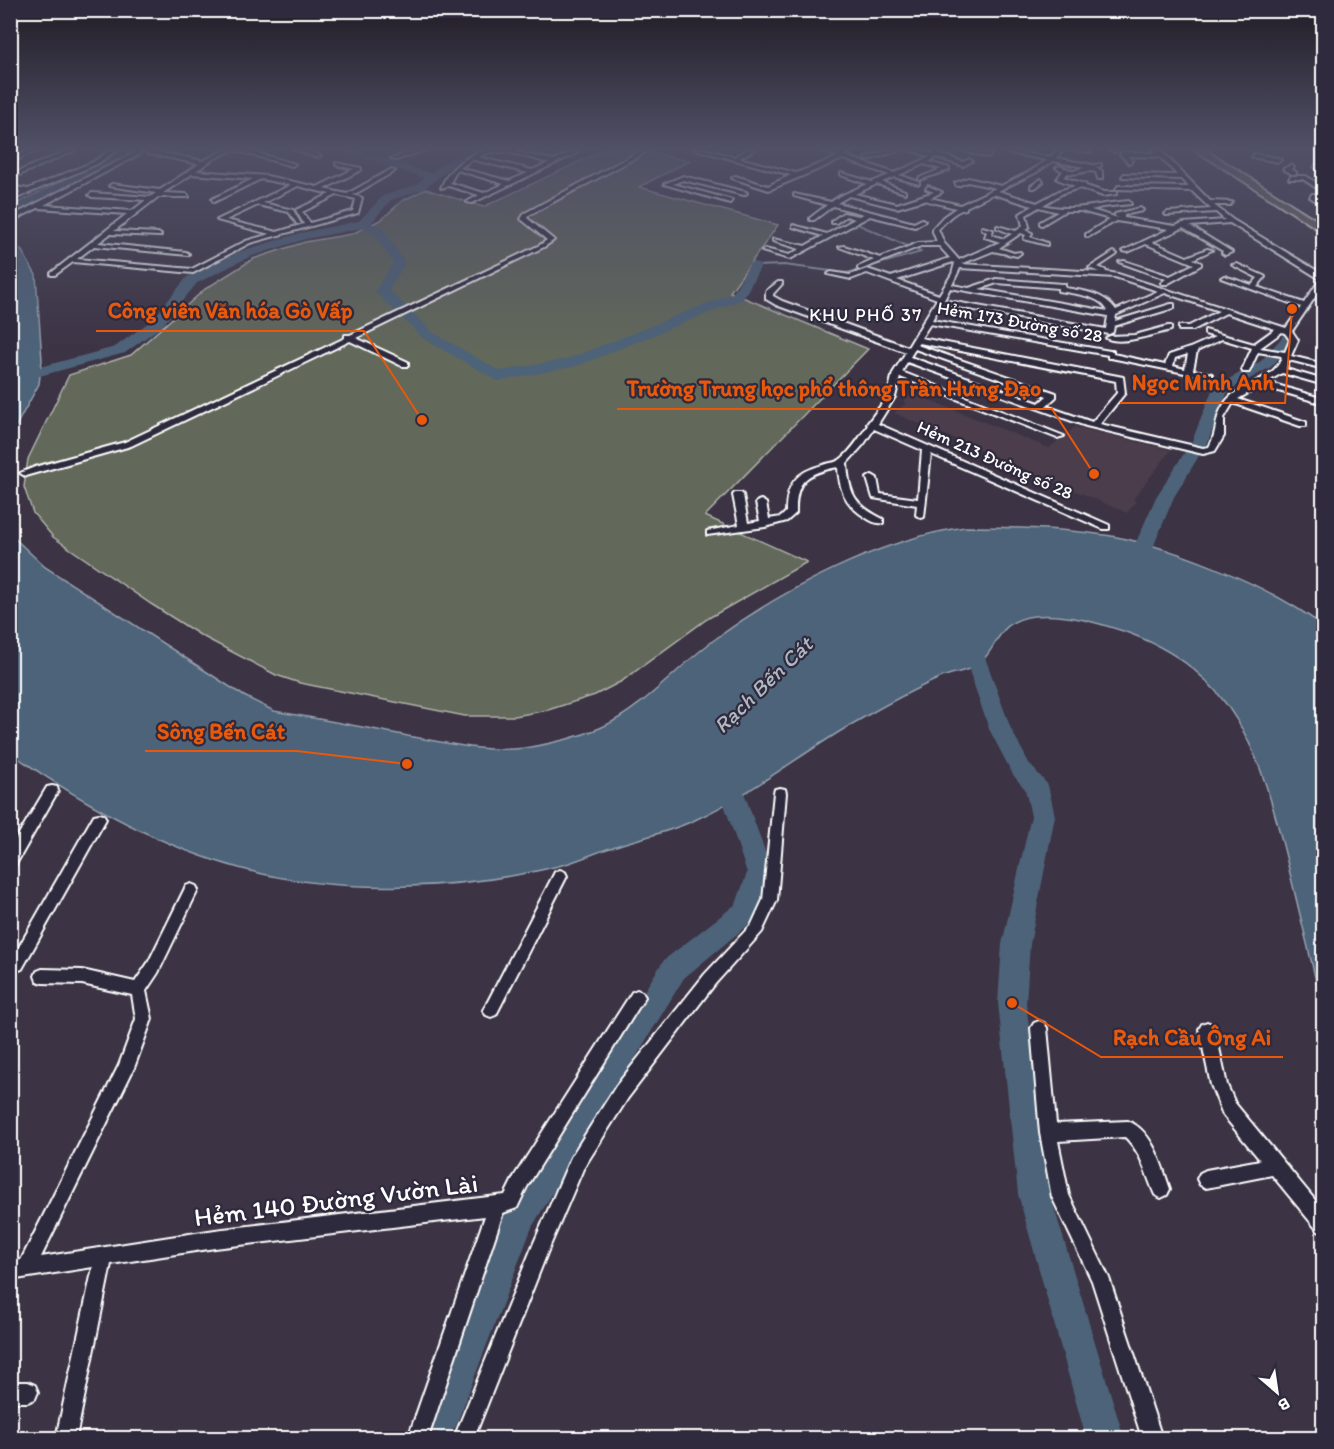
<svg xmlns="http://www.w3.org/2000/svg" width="1334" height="1449" viewBox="0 0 1334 1449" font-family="Itim,sans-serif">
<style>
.built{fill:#4b3e4c}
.green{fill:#62675a;stroke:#b0b3ac;stroke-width:1.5}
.water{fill:#4e6379;stroke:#95a1af;stroke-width:1.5}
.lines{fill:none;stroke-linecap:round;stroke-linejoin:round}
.stream{stroke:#95a1af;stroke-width:2}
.river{fill:#4e6379;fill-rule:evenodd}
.minor-casing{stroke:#fff;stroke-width:4}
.primary-casing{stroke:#fff;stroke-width:4}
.minor{fill:#2f2a3d;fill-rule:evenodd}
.primary{fill:#76695c;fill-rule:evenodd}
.labels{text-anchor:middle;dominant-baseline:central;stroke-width:4.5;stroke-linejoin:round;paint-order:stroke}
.far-neighbourhood-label{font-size:18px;letter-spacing:1.5px;fill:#fff;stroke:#2f2a3d}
.far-street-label{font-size:18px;fill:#fff;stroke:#2f2a3d}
.water-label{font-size:22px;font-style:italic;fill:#afb9c3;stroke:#2f2a3d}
.near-street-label{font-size:26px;fill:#fff;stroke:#2f2a3d}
.leader{fill:none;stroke:#e8590c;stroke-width:2}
.callout-dot{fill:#e8590c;stroke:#2f2a3d;stroke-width:2}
.callout-label{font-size:22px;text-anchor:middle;font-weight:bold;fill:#e8590c;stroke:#2f2a3d;stroke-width:4.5;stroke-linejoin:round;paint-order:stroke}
</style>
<rect width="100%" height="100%" fill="#3c3344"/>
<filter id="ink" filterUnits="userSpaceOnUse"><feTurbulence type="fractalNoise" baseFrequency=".0167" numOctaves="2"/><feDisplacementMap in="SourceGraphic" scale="12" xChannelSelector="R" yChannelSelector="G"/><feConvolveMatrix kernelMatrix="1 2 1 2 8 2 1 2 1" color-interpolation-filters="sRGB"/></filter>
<g filter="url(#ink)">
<polygon class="built" points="912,393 1049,448 1075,427 1171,450 1134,498 1135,503 1127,513 894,413 906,403 903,401"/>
<polygon class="green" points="606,149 635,149 689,161 639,187 778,225 730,292 868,349 705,516 807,562 707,619 622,681 595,695 548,710 515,716 465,716 300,683 276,675 200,635 151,604 53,537 33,513 24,487 28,459 69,375 131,355 205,289 253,259 305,242 352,234 382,219 402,201 426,189 483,207"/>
<g class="water">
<polygon points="120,149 136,149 127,157 11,217 10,207 114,155"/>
<polygon points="11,243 22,251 36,275 42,360 39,384 11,435"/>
<path d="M965,527C1008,527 1053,528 1097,534C1164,542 1269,585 1323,626V1001L1318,989C1308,946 1297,904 1287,861C1261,756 1236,670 1123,631C1095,622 1065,613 1034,616C992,621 1000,653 973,667C964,672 952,673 942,677C912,690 883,706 854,723C802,753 754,792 699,818C672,832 642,837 613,847C597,852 582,859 566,864C467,890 338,896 239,868C158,846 79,801 11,753V535L45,567L244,696L274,711C319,719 364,727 408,736C447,743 485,753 525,748C550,744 576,738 600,728C643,709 676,668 714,640C783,589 880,539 965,527Z"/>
</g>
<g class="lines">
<polyline class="stream" points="755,266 784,265 847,273 921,252 848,220"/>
<g class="river">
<path d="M335,149H352L430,173C447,160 465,149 486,149L451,167L424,189L391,200L371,223L382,227L405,263L389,290L434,333L500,371L568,359L733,293L750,263L755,262L761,266L743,299L577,366L498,381L424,339L377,294L375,291L393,263L374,232L362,228L306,239L249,257L197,283L162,326L125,353L10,384V375L115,347L152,320L187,277L241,251L300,233L359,221L383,196L416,185L424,178Z"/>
<polygon points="1289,334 1296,338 1271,367 1228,391 1208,441 1174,497 1142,574 1139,578 1125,578 1122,574 1156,497 1192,441 1213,388 1261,361 1284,335"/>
<polygon points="968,631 975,633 978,638 1011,729 1029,763 1048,785 1055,816 1030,944 1026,1003 1050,1194 1124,1438 1086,1438 1018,1194 998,1003 1002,944 1031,816 1025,789 1013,775 989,729 958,638 961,633"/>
<polygon points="720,762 728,765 739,779 773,873 755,919 684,978 532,1227 455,1428 442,1434 429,1428 423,1415 507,1205 664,960 736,904 747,873 717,783 708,771 712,765"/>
</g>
<defs>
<g id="minor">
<polygon points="31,149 39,149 10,163 10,159"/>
<polygon points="112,149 119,149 97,164 10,201 10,197 22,192 10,190 10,186 28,189 93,162"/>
<path d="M137,149H143L138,155L44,205L132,211L146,200L92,197L89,195L92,193L150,197L156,193L109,186L112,184L160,190L199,164L146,153L148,150L203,161L227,149H242L295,164L292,166L234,150L213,159L196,171L267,176L317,187L354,169L336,165V163L361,168V170L324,189L347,194L390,170L395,171L353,195L362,198L358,213L250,243L193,273L73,262L55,275H51V273L127,214L38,208L10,222V217L134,153ZM192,174L253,179L212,199L214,202L261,179L291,185L217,220L270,234L246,241L192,269L77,259L94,246L188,255L189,254L186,252L98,243L110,234L160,236L161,235L158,233L114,231L158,197H189L187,194L163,193ZM298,186L330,194L296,210L304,224L277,232L226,220L258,205L289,212L297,224H301L293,210L263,203ZM337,195L356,199L353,211L310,223L302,212Z"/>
<polygon points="294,149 303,149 321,156 316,157"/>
<polygon points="419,149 428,149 396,160 391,159"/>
<path d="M490,149H523L516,152L554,160L572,152L577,153L472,203L467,202L479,195L448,186L441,188C449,167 467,155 490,149ZM491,152H508L549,163L532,170L478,157ZM473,159L474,160L528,173L509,181L460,168ZM457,170L504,184L484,193L450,183Z"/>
<polygon points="644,149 652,149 529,215 527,218 554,240 544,247 356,338 408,362 408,366 402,366 350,341 131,446 25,476 20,473 35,467 125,442 345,338 345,335 350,335 540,245 547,240 521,219 525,213"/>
<path d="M694,149H704L734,157L748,149H756L739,158L796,173L838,157L817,149C825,149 832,153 838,153C846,152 852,149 860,149L843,155L894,173L930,157L908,149H918L933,154L938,149H945L939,154L963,162L969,159L972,161L963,166L936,157L929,162L949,168V170L919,180V178L941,169L924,164L899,175L919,182V184L894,177L882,182L905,191V193L877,184L855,194L897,204L934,192L926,189L928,186L942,192L930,198L960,205L996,188L968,182L957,186L955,183L968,178L1001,186L1031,171L1047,160L1008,153L1006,150L1050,157L1059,149H1089L1091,152L1064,149L1056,158L1093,165L1101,164V166L1095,168L1102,171V179H1098L1096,172C1084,169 1078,176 1068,173L1063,177L1085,184L1086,186L1104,192H1117V194L1103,196L1080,188L1063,193L1043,205C1071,213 1101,203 1129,201L1131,204L1102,207L1091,210L1118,218L1115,216V214L1140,208L1143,210L1142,211L1124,215V218L1175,226L1183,223L1225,220L1216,212L1166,215L1165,214L1168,212L1211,209L1192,191L1116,189L1118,186L1189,187L1181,179L1122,177L1124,174L1177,175L1160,157L1128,156L1132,161L1129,163L1120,154L1123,152L1157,153L1153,149H1159L1210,201L1232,202L1230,205H1214L1233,220L1324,275V284L1292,331L1298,340L1291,356L1324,364V369L1289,360L1286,369L1324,380V385L1282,373L1267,382L1324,399V404L1261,386L1238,399L1306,422V426H1300L1233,403L1224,418V436L1215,451L1203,454L1086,426L907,362L902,372L1064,436L1057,438L900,377L895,397L878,424L1109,525V529H1103L931,454L924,517L921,518L916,515L917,505L873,498L867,478L872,475L877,478L880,494L918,499L922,450L874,429L864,444L847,463C849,495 855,505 883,519V523C876,524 871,521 865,517C845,505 839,488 838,467C807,473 795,480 796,513L787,521L765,527L707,535V531L739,525L733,495L735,493H741L743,495L748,523L760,521L756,503L758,501L761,500L766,503L769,519L781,517L786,512C786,484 796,472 823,465C828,463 836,463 841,459C852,450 860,437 868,425L867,424L887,397L893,373L906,352L776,305L766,299V291L778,282H782V284L773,294V296L782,301L908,347L937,299L867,273L851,279L828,274L831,272L850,275L867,269L891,277L950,258L939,246H921L860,270L858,269V267L874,260L839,247L844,246L880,258L918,243L937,242L932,229L943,217L956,208L924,200L897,208L849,196L837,203L914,223L922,219L925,221L915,227L870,216L790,259L762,251L765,249L789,255L800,249L773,241V239L805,246L823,236L793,227V225L827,234L855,219L846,216L836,223H832V221L843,213L859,216L864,214L833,206L814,220H810V218L827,205L794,196V194L831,202L840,196L867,184L841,175V173L872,182L889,175L843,159L769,190L732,178L735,176L768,186L791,175ZM1053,161L1084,167L1074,171L1059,166L1056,168L1063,171L1057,179L1075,186L1059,191L1037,203L998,191L1035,173ZM993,194L1033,206L1020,214L1023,226L1016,231L997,226V228L1012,234L1004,239L991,235L993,230L982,227V229L987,232L985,237L1000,242L959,260L944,243L938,229C946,221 955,210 966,209V207ZM1039,207L1058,212L1040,222V224L1042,225L1065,211H1081L1110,219L1086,234V236L1088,237L1116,221L1169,229L1123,251L1128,252L1146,244L1194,264L1170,276L1124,261L1119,262L1166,279L1161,283L1163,284H1167L1201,265V263L1193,259L1212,250L1207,249L1187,257L1152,242L1183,228L1223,251L1222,253L1225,255L1232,252L1190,226L1230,223L1320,279L1304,303L1257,287L1265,277L1264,276L1237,264L1232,265L1258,278L1252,285L1224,276L1221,278L1301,307L1286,328L1118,274L1106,272L1105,270L1098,267L1116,255L1117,254L1114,252L1089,268L1099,272L961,264L993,251L1017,256L1021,253L1020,252L1014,253L999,248L1021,233L1026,235L1024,239L1047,245V243L1030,237L1032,233L1025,230L1029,227L1026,215ZM953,262L955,263L952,274L939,295L897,280ZM960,268L1115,277L1158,291L1116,310C1104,293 1084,291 1065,288V284H1062L996,279L969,288L952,285ZM997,283L1058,288V291C1075,294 1100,295 1108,311L979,289ZM950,288L1108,316L1106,329L944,300ZM1165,293L1219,311L1189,326H1179V330H1193L1226,313L1275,329L1254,344L1205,330V334L1215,337L1190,348L1169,355L1165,365L1113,354V351H1110L932,320L941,304L1109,334L1113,332L1114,326L1174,308V304H1171L1115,321L1116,315ZM930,324L1108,355V358H1111L1209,378H1212V374L1193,370L1197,351L1222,339L1252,348L1242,370L1243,372H1249L1258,352L1281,356L1282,358C1272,382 1242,382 1227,400C1213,417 1219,430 1209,447L1203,448L1100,424L1125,393L1123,377L921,338ZM1282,332L1285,333L1290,340L1285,352L1260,348ZM919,343L1116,381L1117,393L1092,422L1046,406L1056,397V393L917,345ZM915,349L1047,396L1039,403L910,357ZM1188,354L1185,369L1173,366L1175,358Z"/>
<polygon points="894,149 904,149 868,160 865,158"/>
<polygon points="956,149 968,149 991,155 988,157"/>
<polygon points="1108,149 1116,149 1117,150 1114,152"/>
<polygon points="69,150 74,151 10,179 10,175"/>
<polygon points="1254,154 1278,158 1281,160 1278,162 1252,157"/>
<polygon points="1316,164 1324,167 1324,171 1314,167"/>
<polygon points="1291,165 1294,167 1291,169 1296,172 1296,174 1292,174 1283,169"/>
<polygon points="683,176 746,192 747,193 744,195 683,180 673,184 732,200 730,203 664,184"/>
<polygon points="1291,176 1306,176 1324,188 1324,193 1303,179 1289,179"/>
<polygon points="1041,179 1043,182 1035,188 1031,188 1031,186"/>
<polygon points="1312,194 1324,194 1324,198 1319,198 1324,201 1324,206 1310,197"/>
<path d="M1168,326H1171V330C1154,334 1121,346 1106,338L1110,336L1135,335Z"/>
<polygon points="52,786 57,787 58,791 15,866 10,868 10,849 47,787"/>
<polygon points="780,788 785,789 786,793 777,900 762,932 715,984 628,1098 583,1169 547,1253 474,1438 454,1438 533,1245 571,1157 616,1086 705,974 752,924 763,900 774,793 775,789"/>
<polygon points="99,814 104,815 106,819 22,969 17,971 12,969 12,959 94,815"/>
<polygon points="560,870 565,872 567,876 496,1015 491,1017 486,1015 483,1010 486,1005 555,872"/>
<polygon points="191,884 196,886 198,890 158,973 146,991 152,1019 134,1068 41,1257 215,1230 505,1195 515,1175 632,992 637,990 642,992 645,997 527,1187 517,1208 503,1213 428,1438 408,1438 485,1216 215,1248 111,1264 76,1438 56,1438 93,1267 10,1280 10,1262 21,1260 119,1065 136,1019 132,995 82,984 42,983 37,981 35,976 37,971 42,969 82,970 135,982 148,963 186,886"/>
<path d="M1039,1021L1044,1023L1047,1028L1056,1124L1128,1121C1153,1131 1162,1166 1170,1189L1167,1195L1161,1198L1155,1195C1146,1175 1142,1153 1125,1137L1058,1141L1069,1195L1109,1278L1162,1438H1142L1092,1281L1052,1197L1040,1133L1031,1028L1034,1023Z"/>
<polygon points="1207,1022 1212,1024 1215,1029 1227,1085 1235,1103 1324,1211 1324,1234 1318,1231 1272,1175 1206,1188 1200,1185 1197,1179 1200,1173 1206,1170 1260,1160 1223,1115 1211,1085 1199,1029 1202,1024"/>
<polygon points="10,1382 28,1382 35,1385 38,1392 35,1399 28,1402 10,1402"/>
</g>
<polygon id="primary" points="1194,149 1204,149 1324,225 1324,233"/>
</defs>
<use href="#minor" class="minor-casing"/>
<use href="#primary" class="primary-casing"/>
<use href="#minor" class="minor"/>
<use href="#primary" class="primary"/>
</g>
</g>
<linearGradient id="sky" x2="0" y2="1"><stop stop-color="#211c25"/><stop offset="0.42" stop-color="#505067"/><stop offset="1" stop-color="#505067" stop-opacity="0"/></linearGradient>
<rect width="1334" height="352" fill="url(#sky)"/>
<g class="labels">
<g class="far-neighbourhood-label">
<text x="866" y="315">KHU PHỐ 37</text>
</g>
<g class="far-street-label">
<text transform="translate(1020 322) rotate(10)">Hẻm 173 Đường số 28</text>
<text transform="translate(995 460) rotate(24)">Hẻm 213 Đường số 28</text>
</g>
<g class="water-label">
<text transform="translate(763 685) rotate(-44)">Rạch Bến Cát</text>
</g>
<g class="near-street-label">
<text transform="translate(336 1200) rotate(-7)">Hẻm 140 Đường Vườn Lài</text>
</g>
</g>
<path class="leader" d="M422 420L364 331H96M1292 309L1285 403H1120M1094 474L1052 409H617M407 764L297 751H145M1012 1003L1101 1057H1283"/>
<g class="callout-dot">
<circle cx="422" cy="420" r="6"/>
<circle cx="1292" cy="309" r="6"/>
<circle cx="1094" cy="474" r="6"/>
<circle cx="407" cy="764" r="6"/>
<circle cx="1012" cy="1003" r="6"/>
</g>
<g class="callout-label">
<text x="230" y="318">Công viên Văn hóa Gò Vấp</text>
<text x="1203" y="390">Ngọc Minh Anh</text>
<text x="834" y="396">Trường Trung học phổ thông Trần Hưng Đạo</text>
<text x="221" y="739">Sông Bến Cát</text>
<text x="1192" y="1045">Rạch Cầu Ông Ai</text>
</g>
<rect width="1334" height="1449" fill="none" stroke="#2f2a3d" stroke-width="36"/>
<rect x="18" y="18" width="1298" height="1413" fill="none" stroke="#fff" stroke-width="2" filter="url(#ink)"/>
<g transform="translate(1277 1392) rotate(151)" stroke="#2f2a3d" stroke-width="4.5" paint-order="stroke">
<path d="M0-4.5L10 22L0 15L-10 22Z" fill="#ffffff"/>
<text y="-9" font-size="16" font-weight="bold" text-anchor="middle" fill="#ffffff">B</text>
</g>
</svg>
